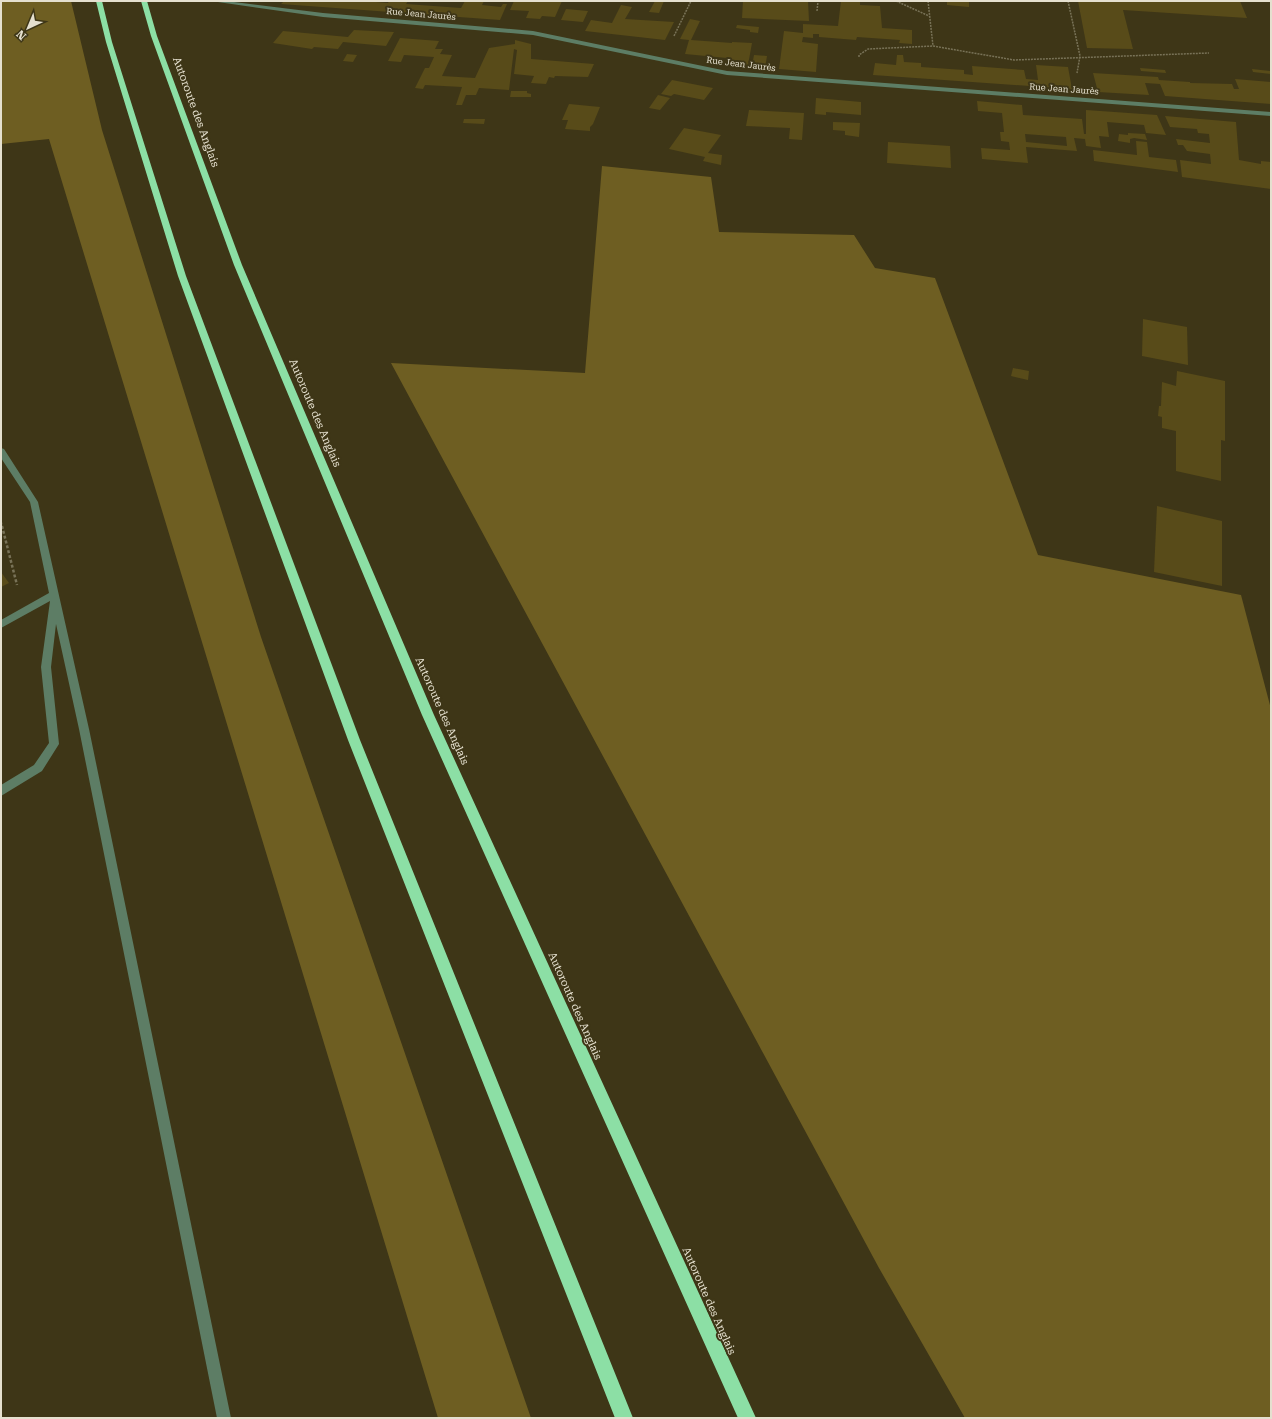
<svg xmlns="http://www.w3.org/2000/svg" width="1272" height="1419" viewBox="0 0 1272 1419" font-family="'Roboto Serif',serif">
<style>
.green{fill:#6e5e22}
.building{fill:#584b19;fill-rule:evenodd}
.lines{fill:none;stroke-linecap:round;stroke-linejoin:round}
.path-far2{stroke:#787257;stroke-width:1.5;stroke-dasharray:2 1;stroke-linecap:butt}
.path-far1{stroke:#787257;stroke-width:2;stroke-dasharray:2.5 1.5;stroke-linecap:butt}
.path{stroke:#787257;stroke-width:2.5;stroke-dasharray:3 2;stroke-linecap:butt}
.minor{fill:#5d7d65;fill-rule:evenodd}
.highway{fill:#8cdfa5;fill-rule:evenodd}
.labels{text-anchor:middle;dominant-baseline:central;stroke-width:4;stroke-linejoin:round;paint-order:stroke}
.far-street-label{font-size:9px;fill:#e5e0cf;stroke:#3e3617}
.street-label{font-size:11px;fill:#e5e0cf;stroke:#3e3617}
</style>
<rect width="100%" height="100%" fill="#3e3617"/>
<g class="green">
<polygon points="1,1 71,1 102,130 261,637 531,1418 438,1418 49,139 1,144"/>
<polygon points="602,166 711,177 719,232 854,235 875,268 935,278 1038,555 1241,595 1271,709 1271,1418 965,1418 879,1268 391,363 585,373"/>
</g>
<g class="building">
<polygon points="284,1 377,1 376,2 388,3 389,1 408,1 406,4 461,8 465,1 484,1 482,5 501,7 503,4 507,4 500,20 281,4"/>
<polygon points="514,1 562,1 555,17 542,16 540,19 526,18 529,11 510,10"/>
<polygon points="655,1 664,1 659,13 649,12"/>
<polygon points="743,1 808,1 809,21 742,18"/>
<polygon points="841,1 860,1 860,5 880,6 882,28 912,30 912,44 899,43 900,40 857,37 856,40 819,37 819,34 813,34 813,38 803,37 802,42 818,44 816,72 779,69 784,31 803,33 803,24 838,26"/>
<polygon points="947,1 969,1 969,7 947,5"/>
<polygon points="1078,1 1240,1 1247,18 1123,10 1133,49 1087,48"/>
<polygon points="621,5 632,7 625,19 674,22 665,40 585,31 591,20 612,23"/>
<polygon points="566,9 588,11 583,22 561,20"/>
<polygon points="690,19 700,21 691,40 732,43 732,42 752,43 748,65 726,63 727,58 685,54 689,40 680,39"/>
<polygon points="737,25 759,27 758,33 750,32 750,30 736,28"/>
<polygon points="354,30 394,32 386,46 343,42 338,49 314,47 312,49 273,43 283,31 348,37"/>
<polygon points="400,38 439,41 435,49 443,49 440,54 452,55 442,76 475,78 489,48 515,44 515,40 531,44 531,59 594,64 588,77 555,76 554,78 549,77 546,84 531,83 534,76 514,74 517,50 514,49 509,90 479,88 476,95 466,95 462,105 456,105 462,87 425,85 423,89 415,88 425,68 429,68 434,57 404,55 401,62 388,61"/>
<polygon points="347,54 357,55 353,62 343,61"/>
<polygon points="754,55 767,56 765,68 752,66"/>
<polygon points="897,55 903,55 904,62 921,63 921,67 964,70 964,74 973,75 972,66 1024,70 1026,79 1038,80 1036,65 1068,67 1072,89 873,75 875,63 896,65"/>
<polygon points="1140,68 1165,70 1166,73 1141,71"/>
<polygon points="1252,69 1270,71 1271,74 1253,72"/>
<polygon points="1093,73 1158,77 1159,80 1190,82 1190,83 1232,84 1234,89 1239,89 1235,79 1271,82 1271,104 1165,96 1160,84 1145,83 1149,95 1098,92"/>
<polygon points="672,80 713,88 704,100 674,94 671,96 661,94"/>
<polygon points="511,91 527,91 527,93 531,94 531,97 510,97"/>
<polygon points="658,95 670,98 660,110 649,108"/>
<polygon points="816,98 861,102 861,115 826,112 826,115 815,114"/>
<path d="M977,101L1022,105L1023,115L1082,119L1084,134H1086V110L1157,115L1166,135L1146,133L1144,125L1107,122L1109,137L1099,136L1101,148L1086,146L1085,139L1074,138L1077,151L1026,147L1028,163L982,159L981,148L1010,150L1009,142L1001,141L1000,132H1004L1002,113L978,111ZM1025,134L1066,137L1067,146L1026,142Z"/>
<polygon points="569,104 600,107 593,124 590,127 590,131 565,129 568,120 562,120"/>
<polygon points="749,110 804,113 802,140 789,139 790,128 746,126"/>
<polygon points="1165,116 1236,122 1239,160 1261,164 1261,161 1271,162 1271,189 1182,177 1180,160 1211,164 1210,154 1187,151 1183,145 1178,145 1176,139 1210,143 1209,134 1198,133 1197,129 1170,127"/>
<polygon points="464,119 485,119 484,124 463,123"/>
<polygon points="833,122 860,123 859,137 845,135 845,131 833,130"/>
<polygon points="684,128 721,135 708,153 722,155 721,165 703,161 705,157 669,149"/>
<polygon points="1128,133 1145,134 1147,140 1134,138 1130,139 1130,143 1118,141 1119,134 1128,135"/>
<polygon points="1136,141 1147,142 1149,157 1176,160 1178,172 1094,161 1093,150 1137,155"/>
<polygon points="888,142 950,146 951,168 887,163"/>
<polygon points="1143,319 1187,327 1188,365 1142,356"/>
<polygon points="1013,368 1029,371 1028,380 1011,376"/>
<polygon points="1177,371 1225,381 1225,441 1221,440 1221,481 1176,471 1176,431 1162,428 1162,417 1158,416 1159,406 1161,406 1162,382 1176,386"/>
<polygon points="1157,506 1222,521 1222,586 1154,572"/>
<polygon points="1,572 9,583 1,587"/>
</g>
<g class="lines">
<g class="path-far2">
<polyline points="896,1 929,16"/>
<polyline points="928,1 933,46"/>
<polyline points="1068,1 1080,56 1077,73"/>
<polyline points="817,11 818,1"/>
<polyline points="674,36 691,1"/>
<polyline points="859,57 859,55 868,49 933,46 1014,60 1209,53"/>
</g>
<polyline class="path-far1" points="1,522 2,527"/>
<polyline class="path" points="2,526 17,585"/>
<g class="minor">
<polygon points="211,1 226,1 323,13 533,31 727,71 1271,112 1271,116 727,75 533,35 323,17"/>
<polygon points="1,448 4,449 38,502 89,729 231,1418 217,1418 79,729 56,624 51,667 59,744 42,771 1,796 1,785 34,765 49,743 41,667 50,601 1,628 1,620 49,593 30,502 1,458"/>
</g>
<g class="highway">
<polygon points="96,1 102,1 112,42 186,276 360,740 633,1418 615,1418 348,740 178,276 106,42"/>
<polygon points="141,1 147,1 157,36 242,265 434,715 756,1418 738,1418 422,715 234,265 151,36"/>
</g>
</g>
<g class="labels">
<g class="far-street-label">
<text transform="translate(421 14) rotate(5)">Rue Jean Jaurès</text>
<text transform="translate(741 64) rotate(7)">Rue Jean Jaurès</text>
<text transform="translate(1064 89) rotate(4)">Rue Jean Jaurès</text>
</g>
<g class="street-label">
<text transform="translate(196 112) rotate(70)">Autoroute des Anglais</text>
<text transform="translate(315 413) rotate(67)">Autoroute des Anglais</text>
<text transform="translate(442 711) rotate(66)">Autoroute des Anglais</text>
<text transform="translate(575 1006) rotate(66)">Autoroute des Anglais</text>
<text transform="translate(709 1301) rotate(66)">Autoroute des Anglais</text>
</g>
</g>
<rect width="1272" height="1419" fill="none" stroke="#e5e0cf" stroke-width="4"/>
<g transform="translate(28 28) rotate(224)" stroke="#3e3617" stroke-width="3" paint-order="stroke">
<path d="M0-3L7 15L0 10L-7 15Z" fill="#e5e0cf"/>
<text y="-6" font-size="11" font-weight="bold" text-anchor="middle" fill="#e5e0cf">N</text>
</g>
</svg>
